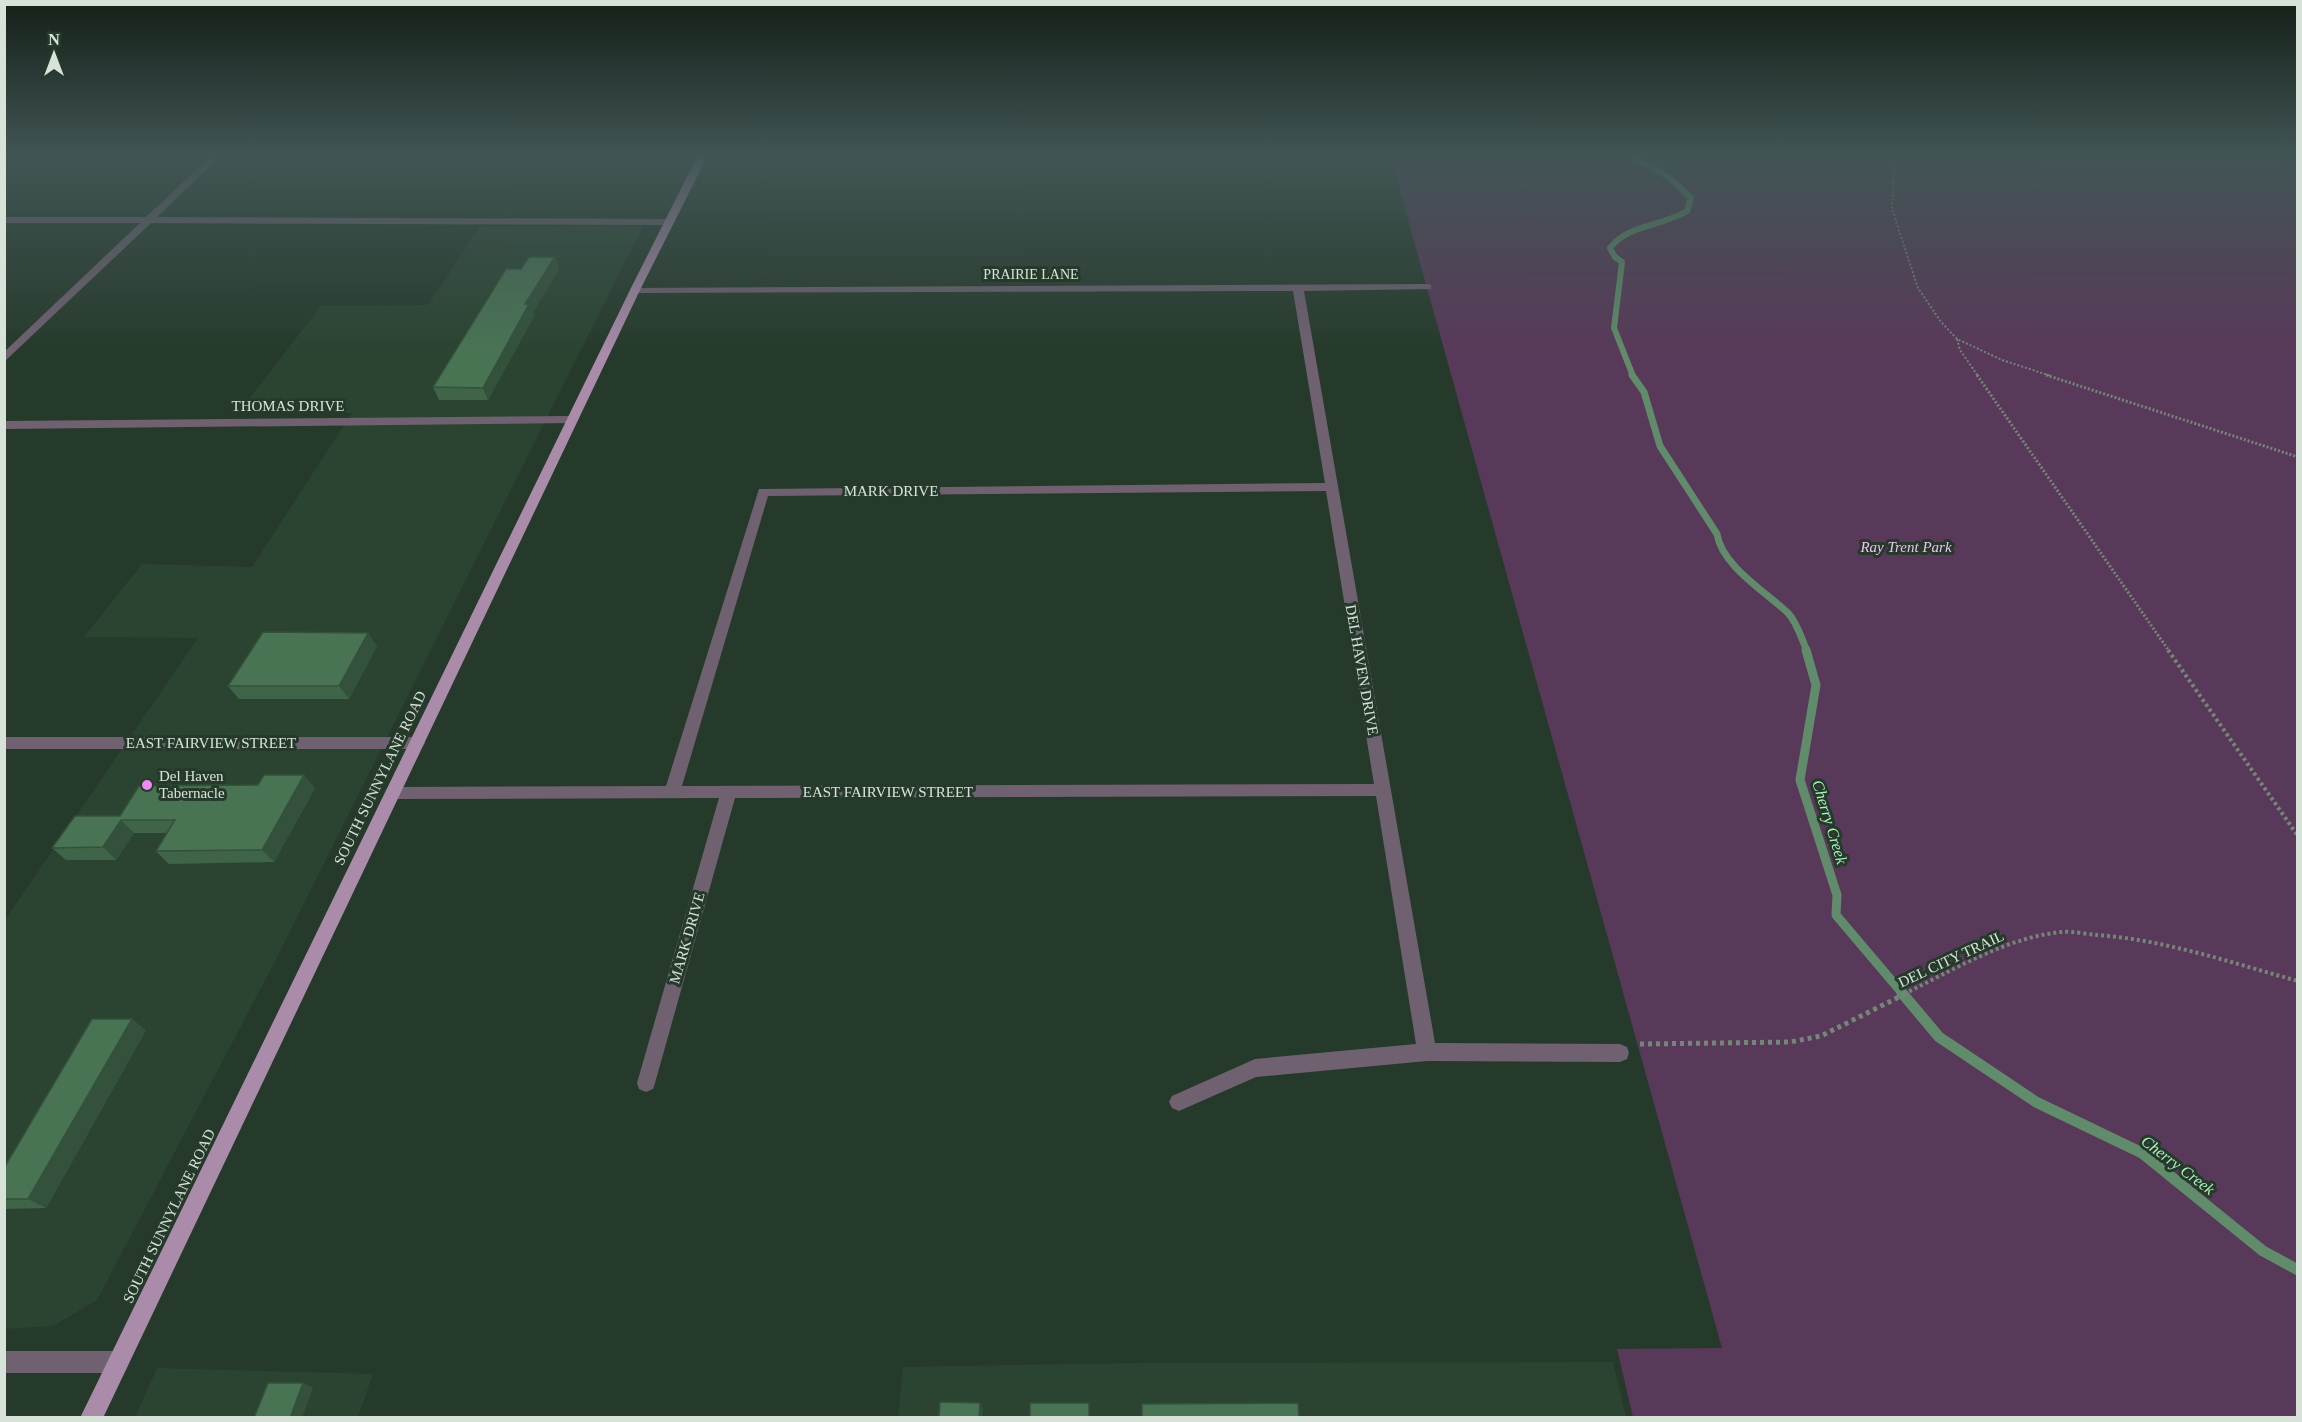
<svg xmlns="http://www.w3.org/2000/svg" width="2302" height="1422" viewBox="0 0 2302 1422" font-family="'Times New Roman',serif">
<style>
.built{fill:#2b4431}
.green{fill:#593959}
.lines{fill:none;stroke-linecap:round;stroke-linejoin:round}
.stream-far3{stroke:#618c6b;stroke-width:6}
.stream-far2{stroke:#618c6b;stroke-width:7}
.stream-far1{stroke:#618c6b;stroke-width:9}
.stream{stroke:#618c6b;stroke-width:11}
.path-far3{stroke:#758578;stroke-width:2;stroke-dasharray:2 2;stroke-linecap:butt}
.path-far2{stroke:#758578;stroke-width:3;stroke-dasharray:2 2;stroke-linecap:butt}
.path-far1{stroke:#758578;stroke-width:4;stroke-dasharray:3 3;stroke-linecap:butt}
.path{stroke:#758578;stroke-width:5;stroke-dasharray:4 4;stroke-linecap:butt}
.minor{fill:#706170;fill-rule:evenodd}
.major{fill:#aa8baa;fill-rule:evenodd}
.wall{fill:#3f6448}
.shaded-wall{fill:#33513b}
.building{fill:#497454;stroke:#33513b;stroke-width:1.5}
.poi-dot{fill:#f18af4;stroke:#263a2b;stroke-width:2}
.labels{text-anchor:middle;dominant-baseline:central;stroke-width:6;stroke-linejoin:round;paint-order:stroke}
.far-street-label{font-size:14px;fill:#d7e3d9;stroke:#263a2b}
.street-label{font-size:15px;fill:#d7e3d9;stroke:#263a2b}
.park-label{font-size:15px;font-style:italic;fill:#f6bef7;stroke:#263a2b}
.poi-label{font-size:15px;fill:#d7e3d9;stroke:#263a2b;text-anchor:start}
.water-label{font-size:16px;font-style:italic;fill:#acf1bd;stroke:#263a2b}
</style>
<rect width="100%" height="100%" fill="#263a2b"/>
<g class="built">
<polygon points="643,226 273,965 97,1300 53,1326 4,1329 5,920 198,638 84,637 142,564 252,567 352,413 238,413 321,306 428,305 480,227"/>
<polygon points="1613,1362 1626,1417 1296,1418 1295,1410 1142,1411 1142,1418 898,1418 903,1367 1142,1363"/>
<polygon points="157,1368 373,1374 358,1417 135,1418"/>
</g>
<polygon class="green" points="1390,155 2297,155 2297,1417 1633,1417 1617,1349 1722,1348"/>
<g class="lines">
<path class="stream-far3" d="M1631,155L1670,178L1691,198L1687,211C1661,227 1628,224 1610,248L1615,257L1622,262L1614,328L1633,376"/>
<path class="stream-far2" d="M1632,375L1644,392L1660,446L1717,534C1722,566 1766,592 1788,613C1797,622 1802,640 1807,651"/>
<polyline class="stream-far1" points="1806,650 1816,685 1800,780 1837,895 1836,915 1903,994"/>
<polyline class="stream" points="1902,993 1939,1037 2036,1102 2142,1153 2263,1251 2298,1270"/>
<g class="path-far3">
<polyline points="1898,155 1894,170 1892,209 1918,288 1941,322 1957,339 2002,360 2051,376"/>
<polyline points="1957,339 1960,350 1978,376"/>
</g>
<g class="path-far2">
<polyline points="1977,375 2169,651"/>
<polyline points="2046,375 2298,457"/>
</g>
<g class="path-far1">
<polyline points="2168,650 2298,836"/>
<path d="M1904,994C1953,970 2005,938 2061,932C2072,931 2086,934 2097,935C2166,940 2232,963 2298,981"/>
</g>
<polyline class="path" points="1640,1044 1790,1042 1821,1036 1907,993"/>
<g class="minor">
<polygon points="212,155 222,155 157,217 669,219 674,222 669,225 151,223 4,362 4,352 140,223 4,223 4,217 146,217"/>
<path d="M1427,284L1431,285V289L1304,291L1435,1043L1620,1044L1627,1047L1629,1053L1627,1059L1620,1062L1427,1061L1256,1077L1179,1111L1172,1108L1169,1102L1172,1096L1255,1059L1416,1044L1376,796L735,798L655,1083L653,1089L646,1092L639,1089L637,1083L719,798L393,799L387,797L385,793L387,789L393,787L666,786L759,489L1325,483L1293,291L635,293L630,290L631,288ZM1326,491L1374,784L682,786L768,496Z"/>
<polygon points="572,416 578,420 576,423 4,429 4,421"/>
<polygon points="4,737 417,737 422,739 425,743 422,747 417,749 4,749"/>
<polygon points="4,1351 118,1351 126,1354 129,1362 126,1370 118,1373 4,1373"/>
</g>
<polygon class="major" points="698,155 708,155 640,290 103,1418 80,1418 630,290"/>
</g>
<g class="wall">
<polygon points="555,257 559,269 533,312 534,316 488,400 439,400 433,387 521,269"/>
<polygon points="377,646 349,699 239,699 228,686"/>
<polygon points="315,788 274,862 169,864 156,851 168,833 134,833 116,860 66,860 52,848 120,816"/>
<polygon points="146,1030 46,1208 4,1209 4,1168"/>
</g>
<g class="shaded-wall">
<polygon points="555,257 559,269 533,312 534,316 488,400 483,388 525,304"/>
<polygon points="368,633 377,646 349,699 339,686"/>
<polygon points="304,775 315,788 274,862 262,850"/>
<polygon points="121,820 134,833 116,860 103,847"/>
<polygon points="132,1019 146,1030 46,1208 28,1199"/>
<polygon points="303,1383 313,1388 302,1418 290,1418"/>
<polygon points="980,1403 983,1410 982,1418 979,1418"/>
</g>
<g class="building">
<polygon points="529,257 555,257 525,304 529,304 483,388 433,387 506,269 521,269"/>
<polygon points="263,632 368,633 339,686 228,686"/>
<polygon points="264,775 304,775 262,850 156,851 175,820 121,820 103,847 52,848 75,816 120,816 139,786 258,785"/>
<polygon points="92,1019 132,1019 28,1199 4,1199 4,1168"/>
<polygon points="268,1383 303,1383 290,1418 254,1418"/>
<polygon points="940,1402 980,1403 979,1418 939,1418"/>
<rect x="1030" y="1403" width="59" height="15"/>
<polygon points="1298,1403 1299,1418 1142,1418 1142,1404"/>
</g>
<linearGradient id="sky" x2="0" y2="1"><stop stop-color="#152018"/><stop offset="0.44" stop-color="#415555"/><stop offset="1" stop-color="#415555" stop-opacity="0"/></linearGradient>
<rect width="2302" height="354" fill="url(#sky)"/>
<circle class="poi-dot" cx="147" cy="785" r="6"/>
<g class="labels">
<g class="far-street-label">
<text x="1031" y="274">PRAIRIE LANE</text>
</g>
<g class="street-label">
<text x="288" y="406">THOMAS DRIVE</text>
<text x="891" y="491">MARK DRIVE</text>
<text transform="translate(1362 670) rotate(80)">DEL HAVEN DRIVE</text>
<text x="211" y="743">EAST FAIRVIEW STREET</text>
<text transform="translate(380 778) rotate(-64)">SOUTH SUNNYLANE ROAD</text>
<text x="888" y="792">EAST FAIRVIEW STREET</text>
<text transform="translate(687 938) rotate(-74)">MARK DRIVE</text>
<text transform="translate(1951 959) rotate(-25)">DEL CITY TRAIL</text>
<text transform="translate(169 1216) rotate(-64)">SOUTH SUNNYLANE ROAD</text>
</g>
<g class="park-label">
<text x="1906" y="547">Ray Trent Park</text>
</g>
<g class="poi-label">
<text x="159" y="776">Del Haven<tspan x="159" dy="17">Tabernacle</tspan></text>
</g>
<g class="water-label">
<text transform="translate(1830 822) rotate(73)">Cherry Creek</text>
<text transform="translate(2178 1165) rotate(37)">Cherry Creek</text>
</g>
</g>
<rect width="2302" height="1422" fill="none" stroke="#d7e3d9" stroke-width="12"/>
<g transform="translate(54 54)" stroke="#263a2b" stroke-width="4.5" paint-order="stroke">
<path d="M0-4.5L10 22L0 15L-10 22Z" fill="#d7e3d9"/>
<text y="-9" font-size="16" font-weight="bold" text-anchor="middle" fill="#d7e3d9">N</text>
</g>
</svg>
